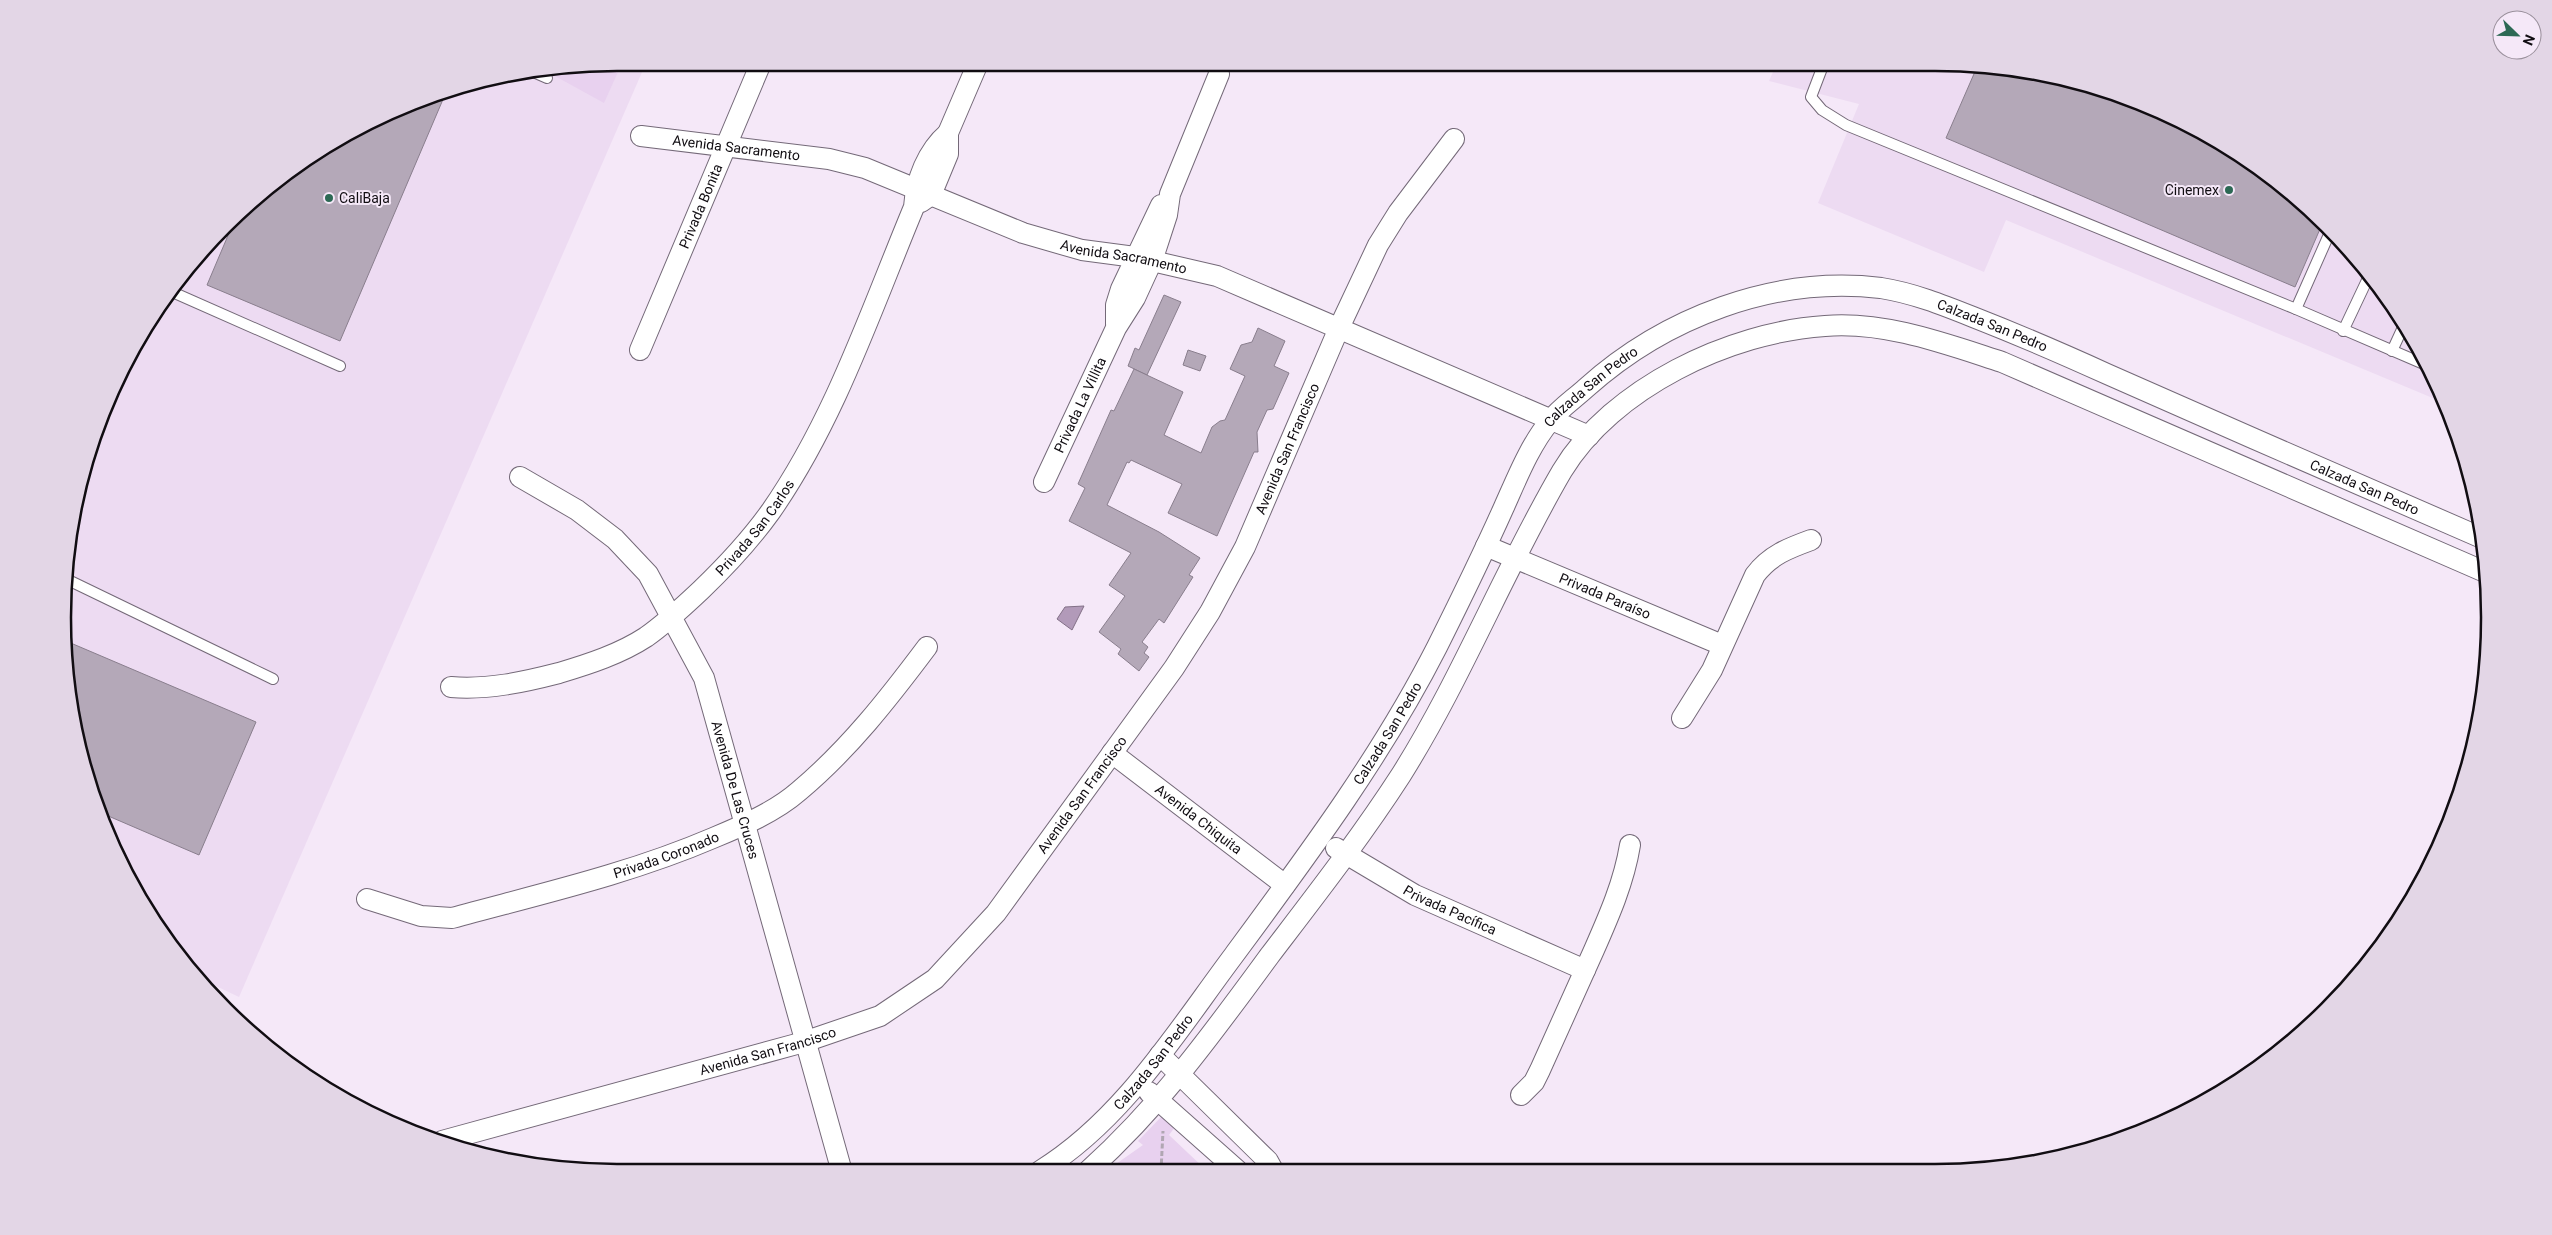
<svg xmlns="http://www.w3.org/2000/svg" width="2552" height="1235" viewBox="0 0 2552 1235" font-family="Roboto,sans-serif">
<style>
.built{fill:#eddbf2}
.green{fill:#e8d1ef}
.water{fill:#b29ab9;stroke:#827087}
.building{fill:#b4a8b8;stroke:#897e8d}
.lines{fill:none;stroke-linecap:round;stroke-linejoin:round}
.lane-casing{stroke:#746978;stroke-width:12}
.street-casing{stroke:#746978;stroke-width:22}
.path{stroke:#b0a6b2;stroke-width:3;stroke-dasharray:5 2.5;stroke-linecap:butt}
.lane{stroke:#fff;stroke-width:10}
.street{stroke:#fff;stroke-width:20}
.poi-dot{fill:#2c6954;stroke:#f5e8f8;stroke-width:2}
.labels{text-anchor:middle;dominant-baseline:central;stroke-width:4;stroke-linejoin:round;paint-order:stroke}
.street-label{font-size:14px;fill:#110d12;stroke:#f5e8f8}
.poi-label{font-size:14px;fill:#110d12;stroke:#f5e8f8;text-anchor:end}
.rim{fill:none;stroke:#110d12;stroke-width:2.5}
</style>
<rect width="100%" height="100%" fill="#f5e8f8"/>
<g class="built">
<polygon points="617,63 646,63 239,997 195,976 177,955 120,863 92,796 67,690 64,581 73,509 105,405 156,309 200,251 279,177 340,137 439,92 509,73"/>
<polygon points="1777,63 1935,63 2043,73 2147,105 2243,156 2327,225 2396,309 2447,404 2006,220 1984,272 1818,203 1859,104 1769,81"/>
</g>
<g class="green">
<polygon points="617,63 622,63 604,103 544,70"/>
<polygon points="1163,1115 1175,1127 1169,1135 1206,1170 1106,1171 1143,1145 1138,1141"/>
</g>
<polygon class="water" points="1084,606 1072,630 1057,619 1065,607"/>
<g class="building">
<polygon points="1977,67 2043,73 2147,105 2243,156 2323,222 2295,287 1946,138"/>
<polygon points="447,90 340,341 207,285 235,219 279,177 340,137"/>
<polygon points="1164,295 1181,302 1147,375 1128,366 1135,348 1139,350"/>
<polygon points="1258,328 1285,341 1274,366 1289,373 1273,409 1267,410 1257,432 1258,452 1254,452 1217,536 1168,513 1182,484 1131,460 1129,463 1127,462 1107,505 1159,532 1200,558 1189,575 1193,577 1164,623 1159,619 1142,642 1148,647 1144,653 1149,657 1139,671 1118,654 1121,649 1099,632 1125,596 1109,585 1131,553 1069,521 1085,488 1078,484 1111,410 1114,411 1134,369 1183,392 1164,435 1201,453 1212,427 1220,421 1225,420 1245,376 1230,369 1241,345 1252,342"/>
<polygon points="1188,350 1206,356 1200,371 1183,365"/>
<polygon points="66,641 256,722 199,855 99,812 92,796 67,690"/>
</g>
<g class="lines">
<defs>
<g id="lane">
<polyline points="1824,63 1811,97 1822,110 1846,125 2296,309 2426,365"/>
<polyline points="531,71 547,78"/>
<polyline points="170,291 340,366"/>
<polyline points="2296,309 2331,230"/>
<polyline points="2343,331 2369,276"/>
<polyline points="2392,351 2404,325"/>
<polyline points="64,578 273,679"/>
</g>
<g id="street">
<path id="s1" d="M641,136L829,159L865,168L1023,233L1082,250L1135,257L1217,276L1589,436"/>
<polyline points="921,202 931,195 948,154 948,133 978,63"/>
<polyline points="1116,324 1116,305 1121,289 1161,205"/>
<path id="s2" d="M640,350L761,63"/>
<path id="s3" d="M520,477L577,510L615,539L648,574L704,678L842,1172"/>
<path id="s4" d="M1044,482L1116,328L1135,298L1152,261L1167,215L1170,194L1219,74"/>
<path id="s5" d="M1486,546L1722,645"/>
<path id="s6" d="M451,687C488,690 524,682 559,673C589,664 620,654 646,637C666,623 683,607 701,590C726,566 751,539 771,511C835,419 871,310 914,207C916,180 927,151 948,133"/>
<path d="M1682,718L1712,670L1755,575C1770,555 1789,548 1811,540"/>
<path id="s7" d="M1112,753L1285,885"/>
<path id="s8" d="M1336,848L1415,895L1585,970"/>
<path id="s9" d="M367,899L421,916L452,918C540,894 629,874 713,838C742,826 775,812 799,791C849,749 888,699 927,647"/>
<polyline points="1160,1055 1268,1161 1273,1170"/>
<polyline points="1149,1092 1237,1170"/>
<path d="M1521,1095L1534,1082L1540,1070C1558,1030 1576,990 1594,950C1609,916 1624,882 1630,845"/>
<path id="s10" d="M442,1141L804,1042L880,1016L935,979L996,913L1174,668L1210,612L1245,547L1339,328L1378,245L1398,213L1454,139"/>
<path id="s11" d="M1040,1171C1123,1120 1177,1031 1234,955C1307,856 1381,757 1437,647C1460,601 1483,554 1504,507C1517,478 1530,445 1550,421C1559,409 1574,399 1586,388C1664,318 1774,275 1881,288C1913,293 1943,305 1973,317C2019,335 2063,354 2107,374C2232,429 2356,484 2482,538"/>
<path d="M1088,1171C1161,1105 1212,1034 1270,955C1315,896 1361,837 1401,775C1462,678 1504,570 1562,471C1612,388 1730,332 1825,326C1885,321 1946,344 2002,362L2485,572"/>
</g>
</defs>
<use href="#lane" class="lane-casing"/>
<use href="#street" class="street-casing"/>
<polyline class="path" points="1161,1171 1163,1131"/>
<use href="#lane" class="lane"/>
<use href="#street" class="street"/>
</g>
<g class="poi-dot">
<circle cx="2229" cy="190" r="5"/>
<circle cx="329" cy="198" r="5"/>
</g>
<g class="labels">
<g class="street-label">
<text stroke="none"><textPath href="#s1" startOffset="96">Avenida Sacramento</textPath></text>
<text stroke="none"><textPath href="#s2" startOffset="156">Privada Bonita</textPath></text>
<text stroke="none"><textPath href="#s1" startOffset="501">Avenida Sacramento</textPath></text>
<text stroke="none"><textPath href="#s11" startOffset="1402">Calzada San Pedro</textPath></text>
<text stroke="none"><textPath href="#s11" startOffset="968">Calzada San Pedro</textPath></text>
<text stroke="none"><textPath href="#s4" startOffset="85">Privada La Villita</textPath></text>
<text stroke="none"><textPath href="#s10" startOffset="1162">Avenida San Francisco</textPath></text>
<text stroke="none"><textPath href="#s11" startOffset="1808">Calzada San Pedro</textPath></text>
<text stroke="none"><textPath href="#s6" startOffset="359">Privada San Carlos</textPath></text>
<text stroke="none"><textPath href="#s5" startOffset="129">Privada Paraíso</textPath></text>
<text stroke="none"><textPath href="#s11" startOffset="562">Calzada San Pedro</textPath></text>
<text stroke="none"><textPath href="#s3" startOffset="396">Avenida De Las Cruces</textPath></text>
<text stroke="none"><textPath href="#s10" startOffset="758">Avenida San Francisco</textPath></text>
<text stroke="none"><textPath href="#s7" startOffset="109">Avenida Chiquita</textPath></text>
<text stroke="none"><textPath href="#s9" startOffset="311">Privada Coronado</textPath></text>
<text stroke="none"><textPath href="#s8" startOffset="130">Privada Pacífica</textPath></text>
<text stroke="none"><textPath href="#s10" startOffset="338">Avenida San Francisco</textPath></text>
<text stroke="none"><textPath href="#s11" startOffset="158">Calzada San Pedro</textPath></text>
</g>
<g class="poi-label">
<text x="2219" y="190">Cinemex</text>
<text x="339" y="198" text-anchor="start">CaliBaja</text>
</g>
</g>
<path d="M0 0H2552V1235H0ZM617 71H1935A546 546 0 0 1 2481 617V618A546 546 0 0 1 1935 1164H617A546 546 0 0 1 71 618V617A546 546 0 0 1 617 71Z" fill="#e3d6e6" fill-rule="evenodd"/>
<path class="rim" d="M617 71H1935A546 546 0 0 1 2481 617V618A546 546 0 0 1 1935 1164H617A546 546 0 0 1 71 618V617A546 546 0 0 1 617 71Z"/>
<g transform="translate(2517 35) rotate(113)"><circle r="24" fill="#f5e8f8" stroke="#9a909c"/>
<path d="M0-4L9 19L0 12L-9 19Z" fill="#2c6954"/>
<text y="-8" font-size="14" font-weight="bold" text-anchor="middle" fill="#110d12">N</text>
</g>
</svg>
